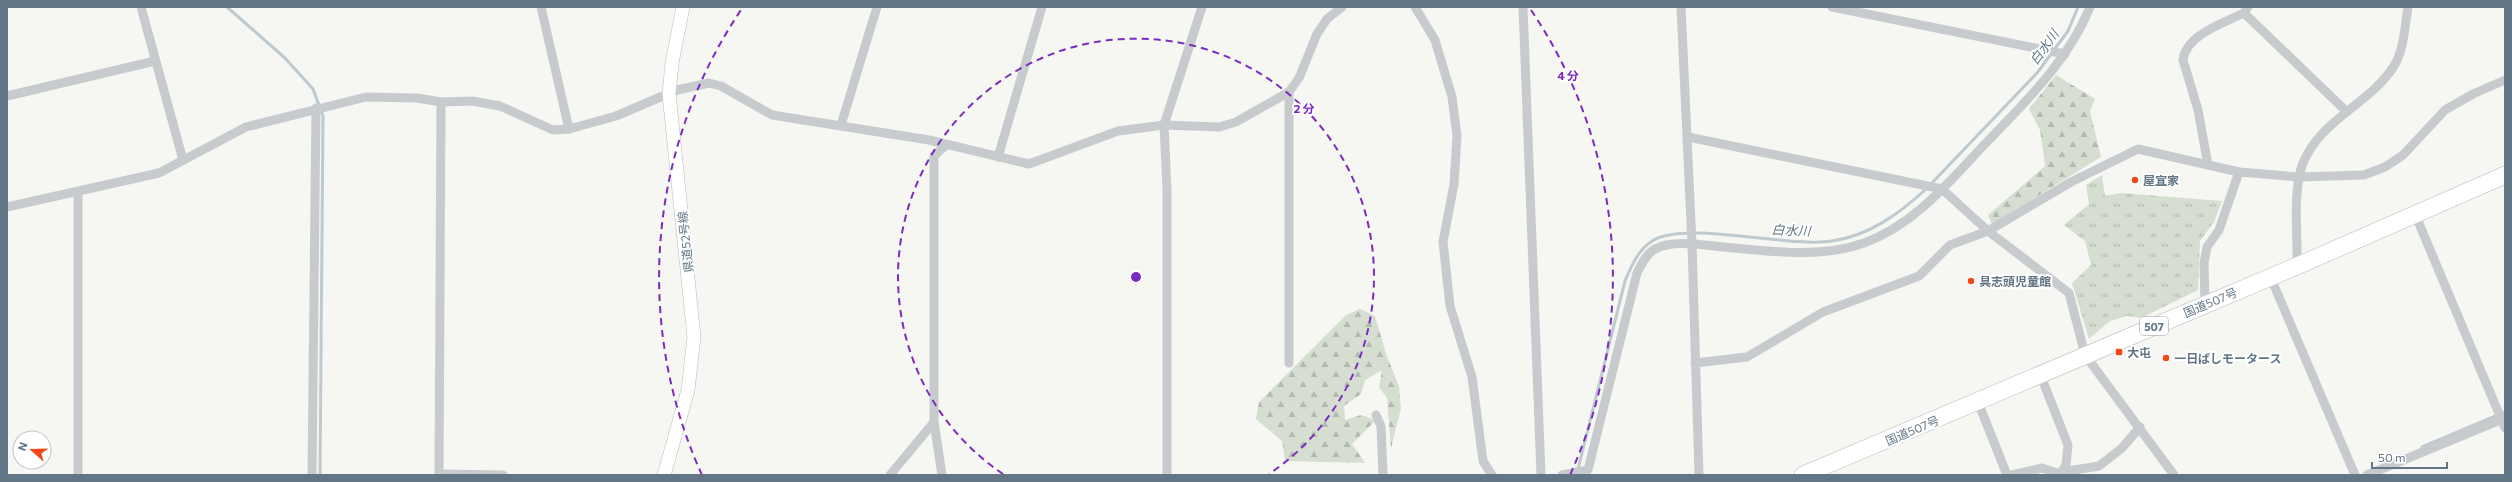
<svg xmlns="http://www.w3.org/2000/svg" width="2512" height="482" viewBox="0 0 2512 482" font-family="Commissioner,'Noto Sans JP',sans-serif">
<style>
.grass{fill:url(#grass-tufts)}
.forest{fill:url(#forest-firs)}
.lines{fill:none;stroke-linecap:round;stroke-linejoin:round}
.stream{stroke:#bfcacf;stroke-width:3}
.secondary-casing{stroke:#b7bdc1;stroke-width:14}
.highway-casing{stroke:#b7bbbe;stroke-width:18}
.street{stroke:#c8cbce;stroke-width:9}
.secondary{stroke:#fff;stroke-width:13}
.highway{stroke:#fff;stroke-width:17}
.ring{fill:none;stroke:#7b2cbf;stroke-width:2;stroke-dasharray:7 5}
.poi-dot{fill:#f14917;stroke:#fff;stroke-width:1.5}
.labels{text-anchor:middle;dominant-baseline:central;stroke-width:4;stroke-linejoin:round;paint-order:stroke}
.shield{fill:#fff;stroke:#919faa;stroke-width:1}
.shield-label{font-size:11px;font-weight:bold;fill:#627685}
.poi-label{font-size:12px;font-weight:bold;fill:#627685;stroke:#fff;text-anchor:start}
.street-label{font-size:12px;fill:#627685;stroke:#fff}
.water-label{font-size:13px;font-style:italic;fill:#5e7883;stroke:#fff}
.centre{fill:#7b2cbf;stroke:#fff;stroke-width:2}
.ring-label{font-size:12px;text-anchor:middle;font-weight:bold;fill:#7b2cbf;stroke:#fff;stroke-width:4;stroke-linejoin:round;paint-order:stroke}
</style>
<defs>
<pattern id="grass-tufts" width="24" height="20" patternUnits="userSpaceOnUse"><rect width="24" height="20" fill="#d6ded2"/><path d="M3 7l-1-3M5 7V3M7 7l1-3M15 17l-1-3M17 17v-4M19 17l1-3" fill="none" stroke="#b1b9b0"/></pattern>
<pattern id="forest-firs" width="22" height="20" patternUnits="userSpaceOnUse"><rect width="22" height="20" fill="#d6ded2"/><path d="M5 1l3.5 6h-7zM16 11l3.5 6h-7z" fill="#b1b9b0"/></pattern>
</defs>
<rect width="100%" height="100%" fill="#f6f6f2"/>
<polygon class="grass" points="2102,175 2105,196 2121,193 2222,201 2214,222 2200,241 2198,290 2141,318 2127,316 2110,321 2089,339 2072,283 2091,265 2085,241 2064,225 2089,204 2086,185"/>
<g class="forest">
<polygon points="2056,75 2095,99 2090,111 2101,157 1992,224 1988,215 2045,166 2040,130 2029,109"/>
<polygon points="1360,309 1375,316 1386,354 1399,386 1401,408 1391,448 1387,398 1379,387 1382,370 1365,380 1361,394 1344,406 1345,420 1361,415 1376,420 1352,444 1365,463 1285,461 1282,441 1256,419 1259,402 1346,315"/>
</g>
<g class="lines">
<g class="stream">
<polyline points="227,7 285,58 313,89 323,116 320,475"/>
<polyline points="1930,185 2037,73 2068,31 2078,7"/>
<polyline points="2422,447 2505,412"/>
<path d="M1578,469L1625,281C1631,267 1638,250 1652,241C1686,220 1787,248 1832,241C1869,236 1900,213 1926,189"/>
</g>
<defs>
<polyline id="secondary" points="664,475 688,390 694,337 669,94 672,63 683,7"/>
<polyline id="highway" points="1803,475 2297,266 2505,175"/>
</defs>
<use href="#secondary" class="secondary-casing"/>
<use href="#highway" class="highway-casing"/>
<g class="street">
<polyline points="141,7 183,160"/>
<polyline points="541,7 569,129"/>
<polyline points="1415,7 1435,40 1452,97 1457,136 1454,184 1443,242 1450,306 1472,377 1483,461 1492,475"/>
<polyline points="1523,7 1541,475"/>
<polyline points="1681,7 1692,244 1699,475"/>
<polyline points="1832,7 2065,54"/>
<polyline points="2244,13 2346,111"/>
<polyline points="7,96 155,61"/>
<polyline points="841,125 877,7"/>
<polyline points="1688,137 1942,189 1988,231 2069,293 2085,355 2174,475"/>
<polyline points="998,157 1042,7"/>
<path d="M2208,165L2198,110L2183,60C2186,35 2223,23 2244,13L2248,7"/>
<polyline points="7,207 159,173 246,127 366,97 417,98 441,102 472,101 500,106 553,130 569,129 616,116 677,90 709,83 721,86 772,115 929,140 1029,164 1118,131 1164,125 1219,127 1236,122 1289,92 1299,78 1317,34 1327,19 1342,7"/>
<polyline points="2415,214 2505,428"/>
<path d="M2297,266C2298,235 2292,191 2303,163C2321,119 2370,104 2394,66C2404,50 2405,25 2408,7"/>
<polyline points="2270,276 2355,475"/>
<polyline points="2205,304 2204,263 2207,247 2219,230 2239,172"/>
<polyline points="1289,363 1289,92"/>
<polyline points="1695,363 1747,357 1823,312 1919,276 1950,245 1988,231 2071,182 2138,149 2239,172 2299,177 2364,175 2385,167 2403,155 2445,110 2473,94 2505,80"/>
<polyline points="2040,374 2068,445 2066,465 2060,475"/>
<polyline points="1978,402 2007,475"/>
<polyline points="1376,415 1381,426 1383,475"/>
<polyline points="2062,472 2099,466 2122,448 2140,427"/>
<polyline points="439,474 503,475"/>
<polyline points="78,475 78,192"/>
<polyline points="312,475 316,108"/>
<polyline points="439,475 441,102"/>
<polyline points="890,475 934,422"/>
<polyline points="942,475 934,422 934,156 946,145"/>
<polyline points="1167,475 1167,190 1164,125 1202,7"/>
<path d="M1562,475L1588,470L1637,273C1641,265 1646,254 1655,249C1673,239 1703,245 1723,247C1769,251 1819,259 1864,243C1914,225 1949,182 1984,145C2024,103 2068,62 2090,7"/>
<polyline points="2012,475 2042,468 2060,474"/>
<polyline points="2367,475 2505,418"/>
</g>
<use href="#secondary" class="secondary"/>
<use href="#highway" class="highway"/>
</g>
<g class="ring">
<path d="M1003 474A238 238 0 1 1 1269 474"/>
<path d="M702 475A477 477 0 0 1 741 10M1531 10A477 477 0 0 1 1570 475"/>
</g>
<g class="poi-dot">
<circle cx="2135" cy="180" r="4"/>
<circle cx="1971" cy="281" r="4"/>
<rect x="2115" y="348" width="8" height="8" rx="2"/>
<circle cx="2166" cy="358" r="4"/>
</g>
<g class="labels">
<rect class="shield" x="2140" y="317" width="28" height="18" rx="3"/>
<g class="shield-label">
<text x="2154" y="326">507</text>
</g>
<g class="poi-label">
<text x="2143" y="180">屋宜家</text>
<text x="1979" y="281">具志頭児童館</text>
<text x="2127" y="352">大屯</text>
<text x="2174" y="358">一日ばしモータース</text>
</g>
<g class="street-label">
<text transform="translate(685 242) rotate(-96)">県道52号線</text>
<text transform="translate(2210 302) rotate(-23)">国道507号</text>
<text transform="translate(1912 430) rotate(-23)">国道507号</text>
</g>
<g class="water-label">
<text transform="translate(2044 47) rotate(-54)">白水川</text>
<text transform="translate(1791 230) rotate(3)">白水川</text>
</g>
</g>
<circle cx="1136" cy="277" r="6" class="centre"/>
<g class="ring-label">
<text x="1568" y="80">4 分</text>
<text x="1304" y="113">2 分</text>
</g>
<rect width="2512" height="482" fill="none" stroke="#627685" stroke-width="16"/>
<g transform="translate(32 450) rotate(290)"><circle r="19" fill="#ffffff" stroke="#c0c8ce"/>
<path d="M0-3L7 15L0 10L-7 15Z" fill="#f14917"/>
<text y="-6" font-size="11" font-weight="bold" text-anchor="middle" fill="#627685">N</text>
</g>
<path d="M2372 462v6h75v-6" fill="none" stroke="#627685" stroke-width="2"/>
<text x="2378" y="462" font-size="12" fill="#627685" stroke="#ffffff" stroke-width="3" paint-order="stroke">50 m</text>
</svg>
